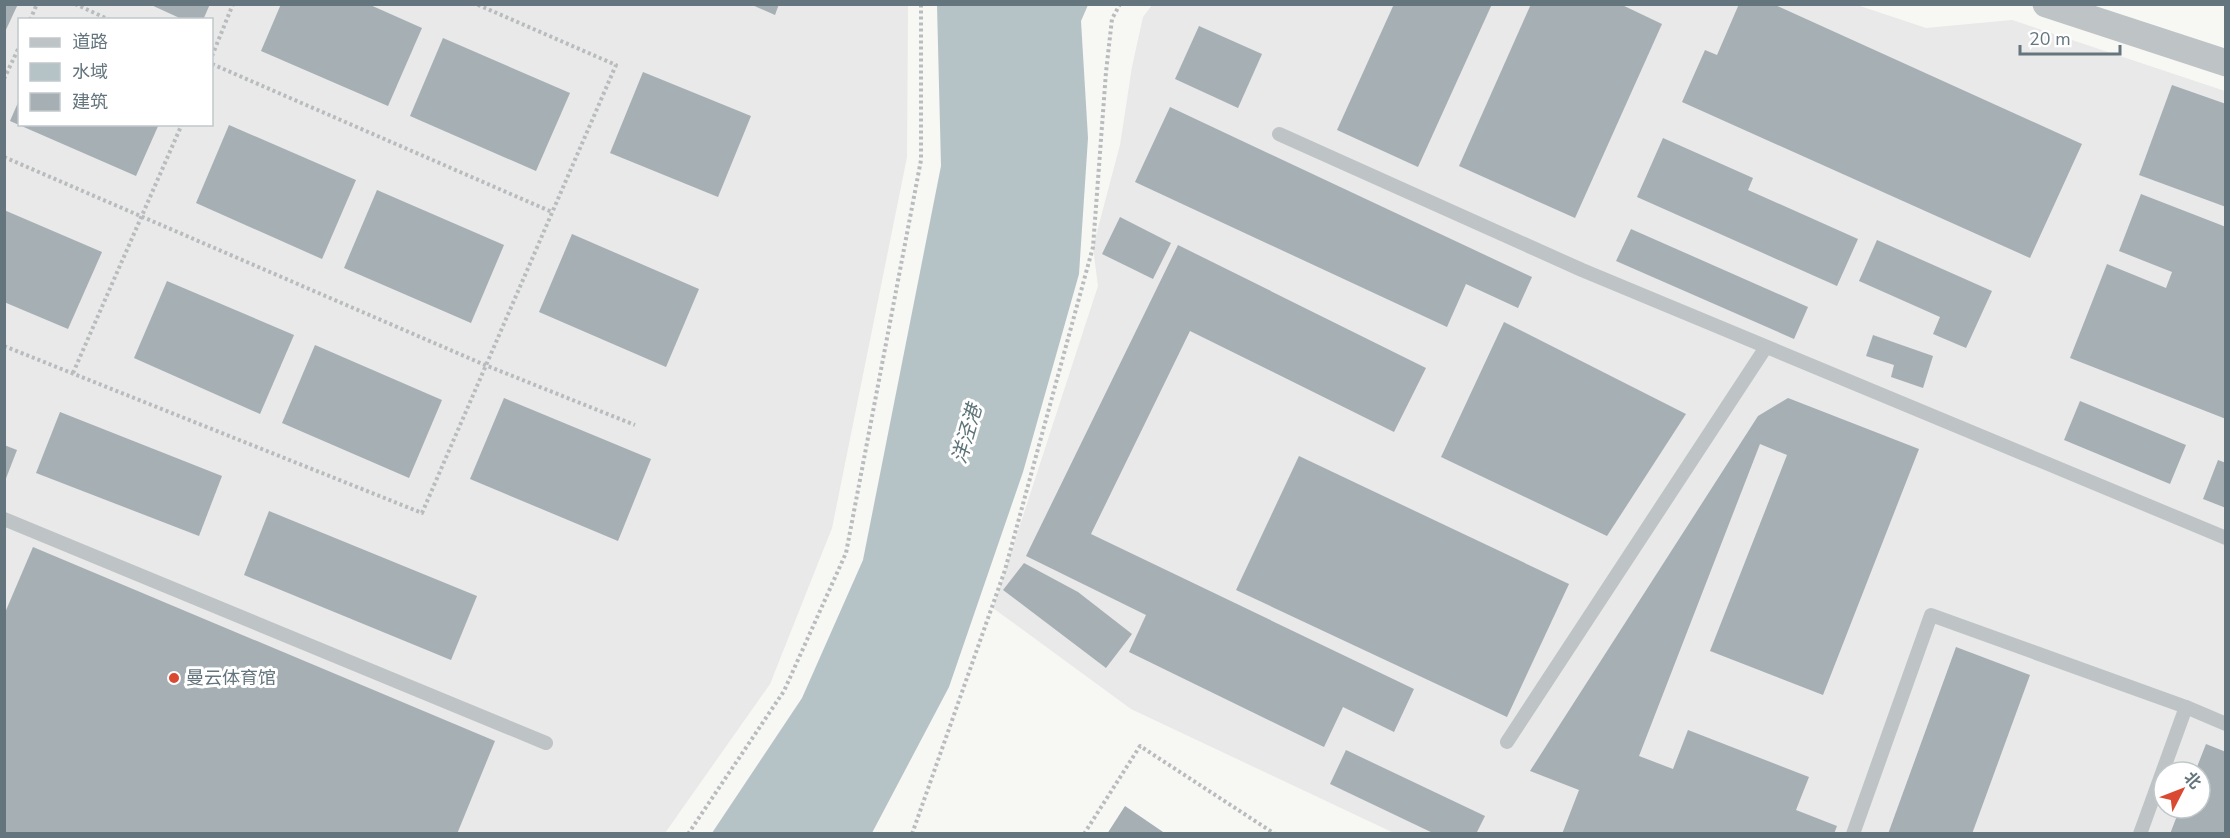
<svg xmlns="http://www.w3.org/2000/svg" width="2230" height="838" viewBox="0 0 2230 838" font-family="'Nunito Sans','Noto Sans SC',sans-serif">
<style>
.built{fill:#e8e9e8;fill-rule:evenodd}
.water{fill:#b6c3c6}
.building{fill:#a6afb4}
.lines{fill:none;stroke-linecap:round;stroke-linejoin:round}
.path{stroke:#b9bcbe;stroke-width:4;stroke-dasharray:3 3;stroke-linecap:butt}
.lane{stroke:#bec3c6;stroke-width:14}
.street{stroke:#bec3c6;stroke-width:27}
.poi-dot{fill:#da4931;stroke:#fff;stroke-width:2}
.labels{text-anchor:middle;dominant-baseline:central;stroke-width:6;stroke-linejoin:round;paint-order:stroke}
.poi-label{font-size:18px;fill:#64757e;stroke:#fff;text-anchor:start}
.water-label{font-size:20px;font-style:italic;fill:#5e7478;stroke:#fff}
</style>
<rect width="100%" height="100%" fill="#f7f7f4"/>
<g class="built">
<path d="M5,5H908L907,157L832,528L770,684L665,833L5,834ZM20,20H212V124H20Z"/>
<path d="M1152,5H1857L1926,28L2012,20L2225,91V833H1394L1131,709L993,608L1098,286L1093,247L1120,145L1132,67L1143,17ZM2164,772H2200V808H2164Z"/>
</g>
<polygon class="water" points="937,5 1088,5 1081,21 1088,138 1079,274 1023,472 949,687 872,833 712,833 802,698 863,560 941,166"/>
<g class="building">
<polygon points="4,4 18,4 4,34"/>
<polygon points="149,4 210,4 203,20 184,20"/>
<polygon points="281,4 368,4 422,28 388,106 261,51"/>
<polygon points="750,4 779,4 775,15"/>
<polygon points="1394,4 1492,4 1418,167 1337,130"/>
<polygon points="1531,4 1620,4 1662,24 1575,218 1459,166"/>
<polygon points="1739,4 1773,4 2082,144 2030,258 1682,102 1705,50 1717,55"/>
<polygon points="1199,26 1262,54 1238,108 1175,79"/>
<polygon points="443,38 570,93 536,171 410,116"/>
<polygon points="643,72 751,116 718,197 610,153"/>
<polygon points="2172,85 2226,104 2226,207 2139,175"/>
<polygon points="20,98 20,124 159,124 136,176 10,121"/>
<polygon points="1170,107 1532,277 1518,308 1466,284 1447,327 1135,182"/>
<polygon points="229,125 356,180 322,259 196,203"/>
<polygon points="1663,138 1753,178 1748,190 1858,239 1837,286 1637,197"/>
<polygon points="377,190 504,245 471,323 344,268"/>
<polygon points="2141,194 2226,227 2226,419 2070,358 2107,264 2166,288 2172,272 2119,251"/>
<polygon points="4,210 102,252 68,329 4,302"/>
<polygon points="1120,217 1171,243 1153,279 1102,254"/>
<polygon points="1631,229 1808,307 1794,339 1616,261"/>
<polygon points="572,234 699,289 666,367 539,312"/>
<polygon points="1877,240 1992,291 1966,348 1933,334 1940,317 1859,281"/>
<polygon points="1178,245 1426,368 1394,432 1190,331 1091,534 1414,689 1394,732 1343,707 1324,747 1129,652 1146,615 1026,556"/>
<polygon points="167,281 294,335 260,414 134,358"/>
<polygon points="1504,322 1686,414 1607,536 1441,457"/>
<polygon points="1873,335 1933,356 1923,388 1891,377 1894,365 1866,356"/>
<polygon points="315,345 442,400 409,478 282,423"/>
<polygon points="504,398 651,459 618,541 470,479"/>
<polygon points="1788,398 1919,449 1823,695 1710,651 1787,455 1760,444 1639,756 1673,769 1688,730 1809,777 1796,810 1837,826 1834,834 1562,834 1579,790 1530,771 1758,416"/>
<polygon points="2080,401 2186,445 2170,484 2064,440"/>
<polygon points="60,412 222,476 199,536 36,473"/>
<polygon points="4,445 17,450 5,481 4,481"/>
<polygon points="1299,456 1569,584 1507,717 1236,590"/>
<polygon points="2218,460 2226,463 2226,508 2203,499"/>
<polygon points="269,511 477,596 451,660 244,575"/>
<polygon points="33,547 495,741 457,834 4,834 4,615"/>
<polygon points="1024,563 1078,592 1132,634 1106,668 1003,590"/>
<polygon points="1956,647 2030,675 1972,834 1888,834"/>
<polygon points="2206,744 2226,752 2226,834 2170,834 2180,808 2200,808 2200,772 2195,772"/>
<polygon points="1346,750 1485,816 1476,834 1435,834 1330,784"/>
<polygon points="1125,806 1166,834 1107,834"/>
</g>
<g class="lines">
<g class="path">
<polyline points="75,4 110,20"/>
<polyline points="30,20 37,4"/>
<polyline points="212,56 233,4"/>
<polyline points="212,64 552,212"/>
<polyline points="4,79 20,45"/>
<polyline points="4,157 485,365 635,425"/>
<polyline points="4,346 422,513 616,65 476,4"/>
<polyline points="73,373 182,124"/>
<polyline points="688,834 784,691 846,553 921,160 921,4"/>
<polyline points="912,834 1005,570 1093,247 1106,72 1112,19 1120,4"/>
<polyline points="1084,834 1140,746 1275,834"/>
</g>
<g class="lane">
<polyline points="1279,134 1582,270 2226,538"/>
<polyline points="4,519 546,743"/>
<polyline points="1507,742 1766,347"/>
<polyline points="1853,834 1931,615 2186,707 2226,724"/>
<polyline points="2140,834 2186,707"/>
</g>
<polyline class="street" points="2046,4 2226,63"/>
</g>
<circle class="poi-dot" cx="174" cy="678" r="6"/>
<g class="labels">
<g class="poi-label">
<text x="186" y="678">曼云体育馆</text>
</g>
<g class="water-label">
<text transform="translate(967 434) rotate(-74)">洋泾港</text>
</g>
</g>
<rect width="2230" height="838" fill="none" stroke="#64757e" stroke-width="12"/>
<rect x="18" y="18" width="195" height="108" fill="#ffffff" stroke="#c1c8cb" stroke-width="1.5"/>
<rect x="30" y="38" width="30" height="9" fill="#bec3c6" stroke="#c1c8cb" stroke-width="1.5"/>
<text x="72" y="48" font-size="18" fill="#64757e">道路</text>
<rect x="30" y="63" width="30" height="18" fill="#b6c3c6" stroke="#c1c8cb" stroke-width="1.5"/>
<text x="72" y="78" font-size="18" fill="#64757e">水域</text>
<rect x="30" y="93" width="30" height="18" fill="#a6afb4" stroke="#c1c8cb" stroke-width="1.5"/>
<text x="72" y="108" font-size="18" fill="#64757e">建筑</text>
<g transform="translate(2182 790) rotate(48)"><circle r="28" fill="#ffffff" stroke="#c1c8cb" stroke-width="1.5"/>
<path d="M0-4.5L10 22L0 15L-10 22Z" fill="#da4931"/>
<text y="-9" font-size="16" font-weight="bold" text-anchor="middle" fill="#64757e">北</text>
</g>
<path d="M2020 45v9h100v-9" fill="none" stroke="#64757e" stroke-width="3"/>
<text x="2029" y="45" font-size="18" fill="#64757e" stroke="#ffffff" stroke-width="4.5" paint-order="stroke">20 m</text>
</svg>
